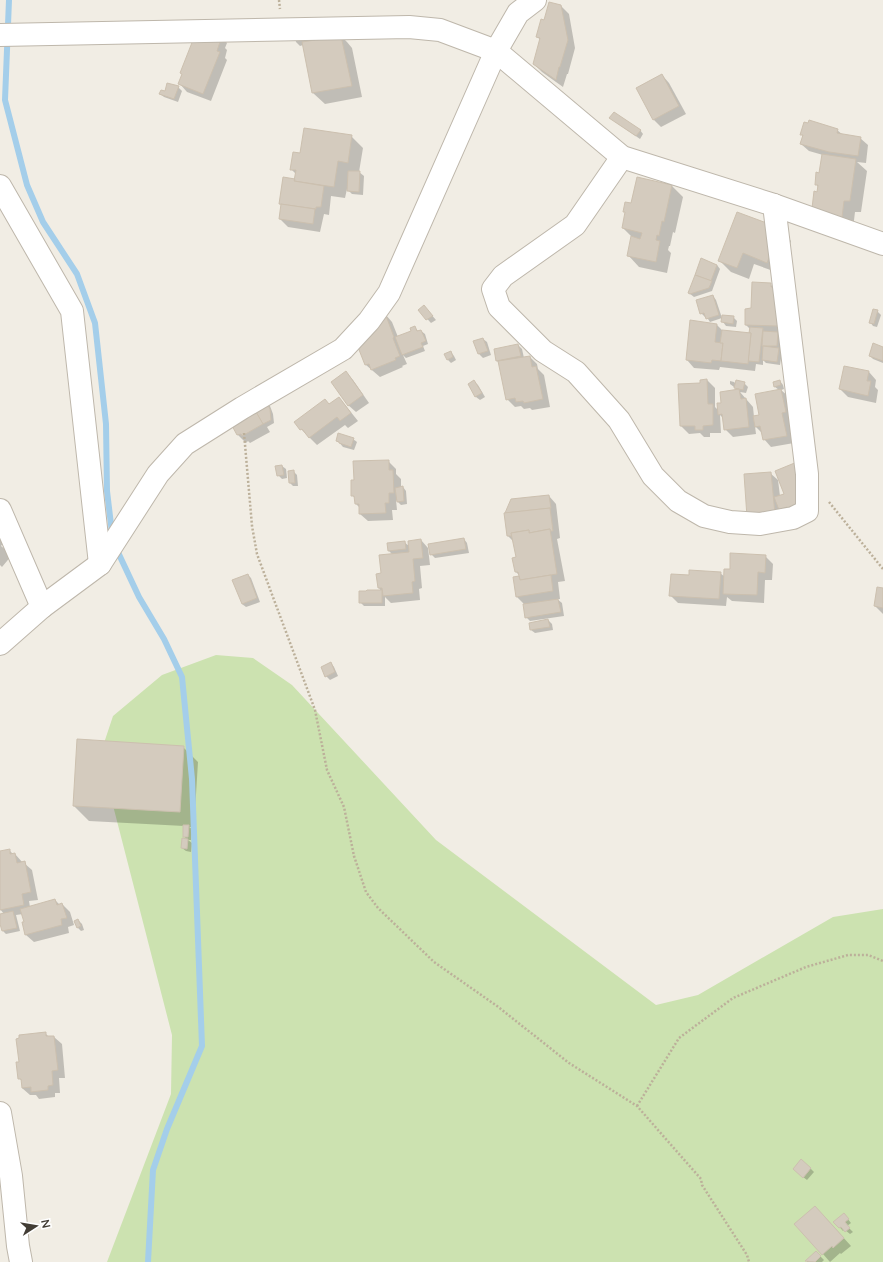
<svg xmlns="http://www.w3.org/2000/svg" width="883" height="1262" viewBox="0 0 883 1262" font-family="Lato,sans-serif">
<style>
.green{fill:#cce2b0}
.shadow{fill:#0003}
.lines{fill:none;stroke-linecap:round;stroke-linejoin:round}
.stream{stroke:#a4ceea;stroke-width:6}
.building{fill:#d4cbbe;stroke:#ccc0af}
.minor-casing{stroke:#beb7ab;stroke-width:24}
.path{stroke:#bcb09a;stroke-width:2.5;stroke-dasharray:2 2;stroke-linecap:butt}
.minor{stroke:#fff;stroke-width:22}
</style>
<rect width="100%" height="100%" fill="#f1ede4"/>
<polygon class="green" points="216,655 253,658 292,685 436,840 656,1005 698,995 833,917 883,909 883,1262 107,1262 171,1094 172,1035 100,755 113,716 162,675"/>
<g class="shadow">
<polygon points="561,6 569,14 575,48 568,74 567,74 563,87 542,72 534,64 541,40 537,37 545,21"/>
<polygon points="293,27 335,30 347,42 352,48 362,97 325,104 313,93 303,45 300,46 296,42"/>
<polygon points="220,35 227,43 225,48 227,50 225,58 227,60 211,101 187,92 180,84"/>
<polygon points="662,75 669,83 686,114 661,127 654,120 637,88"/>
<polygon points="178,87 182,91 178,102 164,97 160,94"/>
<polygon points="614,121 640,130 643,134 640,139"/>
<polygon points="837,130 843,135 860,138 868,145 866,163 857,162 867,171 861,212 855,212 852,237 818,193 818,187 816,184 820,174 823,155 809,151 801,144 803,136 801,134"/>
<polygon points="351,136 363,148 359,172 364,176 363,195 352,194 347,189 345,198 331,196 329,215 324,214 320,232 288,227 280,219 282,206 280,203 283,179 296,180 296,174 291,169 301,154"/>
<polygon points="637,178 672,186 683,197 675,233 673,232 670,246 669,246 668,250 671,253 667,273 639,267 628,255 632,237 623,228 626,213 624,211 631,204"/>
<polygon points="780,229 791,241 779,273 754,264 749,279 731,272 720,261"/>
<polygon points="702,260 717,265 720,269 712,291 694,297 689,293"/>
<polygon points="770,284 774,288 786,333 778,333 781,336 780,350 782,352 780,365 766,363 763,360 763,365 756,364 755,371 720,367 719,370 694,368 687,360 691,322 717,325 723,331 752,334 750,329 746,325 752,309"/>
<polygon points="713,296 716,300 722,318 710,322 706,316 705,317 701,313"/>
<polygon points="424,306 436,320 431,323 419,310"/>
<polygon points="877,311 881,315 877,327 873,326 870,322"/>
<polygon points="385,314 392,322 398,337 412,332 414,327 418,331 421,331 425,334 428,344 423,346 425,351 406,358 403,355 407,364 402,366 403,367 380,377 366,365"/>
<polygon points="733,317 737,321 736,327 726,326 723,322"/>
<polygon points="483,339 487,342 491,355 483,358 479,354 474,342"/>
<polygon points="518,345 522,349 524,358 530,357 537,364 538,369 544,375 550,407 532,410 530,408 524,409 521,406 515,407 507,399 500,364 497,361 495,350"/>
<polygon points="883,348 883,363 873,359 870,356"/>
<polygon points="451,352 454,356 456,360 451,363 447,359"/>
<polygon points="845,367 869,372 876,380 875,387 878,390 876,403 848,397 840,389"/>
<polygon points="346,372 353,380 369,403 356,412 348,405"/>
<polygon points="707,380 715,388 715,407 719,411 722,404 738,390 730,384 730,381 734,382 736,384 744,383 748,387 746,393 740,392 753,407 754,417 760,416 779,390 775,387 774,383 780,381 783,385 784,389 781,390 789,397 793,420 789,420 794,443 771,447 764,439 762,433 755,426 756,434 733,437 725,429 724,419 720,415 721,433 710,433 710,437 704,437 700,433 689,434 681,426 701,384"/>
<polygon points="474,382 478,385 485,397 480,400 476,397 470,384"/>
<polygon points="339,398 346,406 358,421 348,428 345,425 317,445 301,429"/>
<polygon points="266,403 270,406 273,414 274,423 267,427 270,432 250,443 248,441 246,443 238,435 232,423"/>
<polygon points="353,439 357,442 354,450 343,447 337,440"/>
<polygon points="388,461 396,469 396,474 401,479 401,488 403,487 406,491 407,504 401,505 396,500 397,510 392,510 393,520 368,521 360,514 360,508 356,504 356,499 352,495 355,481"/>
<polygon points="282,466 286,469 287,478 282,479 278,475"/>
<polygon points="293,471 297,475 298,486 293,486 290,483"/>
<polygon points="770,473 778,480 780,496 785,494 818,509 756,524"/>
<polygon points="549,496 556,504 560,538 557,539 565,581 558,582 560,599 557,599 562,603 564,616 530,621 526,617 524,604 517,597 520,576 516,572 517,558 514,542 508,536"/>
<polygon points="0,513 14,529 1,546 12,555 2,567 0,565"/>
<polygon points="464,539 467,543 469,553 435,558 431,554"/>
<polygon points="421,540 428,548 430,565 420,566 422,588 419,589 420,600 391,603 385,597 385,606 364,606 360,602 381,591 379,588 382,574 393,555 389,551 389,543 404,542 409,546"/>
<polygon points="765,556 773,564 772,580 765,580 764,603 732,601 727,597 726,606 678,603 670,595 690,576 720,573 725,577"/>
<polygon points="248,575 251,578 260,602 246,607 242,604"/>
<polygon points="883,589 883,614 875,606"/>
<polygon points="548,620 552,624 553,630 535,633 531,630"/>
<polygon points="331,663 334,667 338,676 330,680 326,676"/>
<polygon points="183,747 198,762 194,827 189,827 192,829 191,840 188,840 192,843 191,852 186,851 182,848 187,840 184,836 184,826 89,821 74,806"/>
<polygon points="9,850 13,854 15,854 23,863 24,863 32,870 38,900 29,901 30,907 55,900 60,905 62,904 70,912 74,925 68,927 69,933 34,942 26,935 25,922 23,914 16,915 20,931 6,934 3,931 0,920 0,915 4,914 0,909 0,852"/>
<polygon points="78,920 82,924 84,930 81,931 78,928 75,922"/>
<polygon points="45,1033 49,1037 54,1037 62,1044 65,1078 59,1078 60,1093 55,1093 55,1097 39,1099 36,1095 30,1095 22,1088 22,1081 19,1078 20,1063"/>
<polygon points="810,1168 814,1172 807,1180 798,1173"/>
<polygon points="823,1215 851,1246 841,1254 840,1253 830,1262 823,1254"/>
<polygon points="847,1218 851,1223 847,1226 853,1232 850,1234 845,1230 843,1231 835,1222"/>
<polygon points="816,1252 824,1260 822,1262 807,1262 807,1261"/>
</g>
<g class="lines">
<g class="stream">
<polyline points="9,0 5,100 27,185 43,222 77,274 95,323 106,424 107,491 112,533"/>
<polyline points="116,548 139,597 164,639 182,677 192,779 202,1046 167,1129 153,1170 148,1262"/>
</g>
</g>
<g class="building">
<polygon points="549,2 561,5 568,40 560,67 559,67 556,80 533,64 540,38 536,37 541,19 544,20"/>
<polygon points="195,35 220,42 217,51 220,52 203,94 178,84 182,74 180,73"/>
<polygon points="341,36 352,86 312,93 302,42"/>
<polygon points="662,74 679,106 653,120 636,88"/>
<polygon points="167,83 179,86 174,99 159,94 161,90 165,91"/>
<polygon points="614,112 641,130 636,136 609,118"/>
<polygon points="809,120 838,129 837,133 861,137 858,156 829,152 800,144 803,135 800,135 804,122 808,123"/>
<polygon points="304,128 352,135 348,163 338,161 334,187 294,181 296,170 290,170 293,152 300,153"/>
<polygon points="822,154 856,159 850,201 844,201 841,226 811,217 814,191 817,192 818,185 815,185 816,172 819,173"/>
<polygon points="348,171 360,171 359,192 347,191"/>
<polygon points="283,177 295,179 294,181 324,186 321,207 316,207 316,209 279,204"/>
<polygon points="637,177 672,185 664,222 662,221 659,236 657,235 656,240 660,241 656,262 627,256 631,236 640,239 642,233 622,228 625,212 623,212 625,202 631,203"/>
<polygon points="281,204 315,209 313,224 279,219"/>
<polygon points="737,212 780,228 767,263 743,253 737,268 718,261"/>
<polygon points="701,258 717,265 711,281 695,275"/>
<polygon points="695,275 712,281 709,288 690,294 688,293"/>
<polygon points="752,282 771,283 771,287 779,287 778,326 745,325 745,309 751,308"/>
<polygon points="713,295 719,315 706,319 704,313 700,314 696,300"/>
<polygon points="424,305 433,316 426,320 418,310"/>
<polygon points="873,309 878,310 874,324 869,323"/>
<polygon points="385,313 394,337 393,338 400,356 395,358 396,360 371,370 369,364 365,365 354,337"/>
<polygon points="722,315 734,316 733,324 721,322"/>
<polygon points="690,320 717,324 715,342 723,343 721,361 712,360 711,363 686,360"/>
<polygon points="415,326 417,331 421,330 426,341 421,343 423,347 402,355 395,337 411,331 410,328"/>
<polygon points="750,327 763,328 759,362 748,361 751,333 749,333"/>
<polygon points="722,330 751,333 748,364 721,361 723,343 720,343"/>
<polygon points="763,331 778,332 777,346 762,346"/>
<polygon points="483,338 488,351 478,354 473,341"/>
<polygon points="873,343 883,347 883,361 869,356"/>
<polygon points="518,344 521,356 496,361 494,349"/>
<polygon points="763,346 779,348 777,362 762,360"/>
<polygon points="451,351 453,357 447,360 444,354"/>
<polygon points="530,356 532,367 536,366 543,399 524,403 523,401 516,402 515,398 506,400 498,361"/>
<polygon points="844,366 869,371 867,381 871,381 868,396 839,389"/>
<polygon points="346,371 363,395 348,406 331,382"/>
<polygon points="707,379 708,404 713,404 713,425 703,426 703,430 695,430 695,426 680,426 678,384 700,383 700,380"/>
<polygon points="474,380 482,393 475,397 468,384"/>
<polygon points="736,380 745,382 743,390 734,388"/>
<polygon points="780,380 781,385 774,387 773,382"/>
<polygon points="739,389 741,399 746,398 749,427 724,430 722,414 718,415 717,403 721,403 720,392"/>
<polygon points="781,389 786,412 782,413 787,436 763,440 760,426 755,427 753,416 759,415 755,394"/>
<polygon points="339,397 351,413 340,421 337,417 309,438 302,429 300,430 294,422 325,399 329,404"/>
<polygon points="266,402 270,409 271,420 263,424 254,409"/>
<polygon points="252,405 263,424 242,436 241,434 237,435 230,422"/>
<polygon points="338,433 354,438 351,447 339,443 339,442 336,441"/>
<polygon points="389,460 389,470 393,470 394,493 389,493 389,503 385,503 386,513 359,514 359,504 355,504 354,496 351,496 351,480 354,480 353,461"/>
<polygon points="797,462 811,502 788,511 787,507 779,510 774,497 784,494 775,471"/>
<polygon points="282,465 284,475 277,476 275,466"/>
<polygon points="294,470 295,483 289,483 288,471"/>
<polygon points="771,472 775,514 747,517 744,474"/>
<polygon points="403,486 404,501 397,502 395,488"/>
<polygon points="549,495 551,508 505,513 511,499"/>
<polygon points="550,508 553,531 550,531 550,529 529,533 529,530 511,533 512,536 507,536 504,513"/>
<polygon points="550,529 557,574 520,580 518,572 515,572 512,558 516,557 511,533 529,530 529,533"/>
<polygon points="464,538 466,549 430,555 428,544"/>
<polygon points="421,539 423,558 413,559 415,581 412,582 413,593 383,596 382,588 378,588 376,574 381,573 379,555 409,552 408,541"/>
<polygon points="405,541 406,549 388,551 387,543"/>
<polygon points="730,553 766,555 765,573 758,572 757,595 723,594 724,569 730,569"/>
<polygon points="689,570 721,572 719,599 669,596 671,574 689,575"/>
<polygon points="248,574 257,598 242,604 232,580"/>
<polygon points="551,575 553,591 516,597 513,577 519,576 520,580"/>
<polygon points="877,587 883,588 883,608 874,606"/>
<polygon points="367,590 382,590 382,603 359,603 359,591 366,591"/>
<polygon points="558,599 561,612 525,618 523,604"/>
<polygon points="548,619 550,627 530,630 529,623"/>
<polygon points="331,662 335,672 325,677 321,667"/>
<polygon points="77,739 184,746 180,812 73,806"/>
<polygon points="183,825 189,825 188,837 183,837"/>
<polygon points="182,838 188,839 187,849 181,848"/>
<polygon points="10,849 10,854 15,853 17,863 25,861 31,892 22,894 24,905 0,910 0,851"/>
<polygon points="55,899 57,905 62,903 67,918 61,919 62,925 25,935 22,922 24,922 20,909"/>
<polygon points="13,911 17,928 2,931 0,924 0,914"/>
<polygon points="78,919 81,926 77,928 74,921"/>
<polygon points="46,1032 46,1036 54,1036 58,1070 52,1071 53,1085 48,1086 48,1090 31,1092 31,1087 22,1088 21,1079 18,1079 16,1062 19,1062 16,1039 19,1038 19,1035"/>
<polygon points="801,1159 811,1168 803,1178 793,1169"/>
<polygon points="815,1206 844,1238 833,1248 832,1246 822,1255 794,1224"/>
<polygon points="844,1213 849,1219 845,1222 850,1228 845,1232 841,1227 839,1228 833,1222"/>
<polygon points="816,1251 821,1256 815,1262 805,1261"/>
</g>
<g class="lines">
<defs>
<g id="minor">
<polyline points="0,35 409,27 440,30 496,51 622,157 774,205 883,244"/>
<polyline points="622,157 575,225 503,276 493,289 499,307 543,351 576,372 619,420 653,476 678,501 704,516 730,522 760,524 793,518 807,511 807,474 774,205"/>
<polyline points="0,186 72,311 100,564"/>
<polyline points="0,510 42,607"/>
<polyline points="0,644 42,607 100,564 158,474 185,444 242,408 343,349 369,321 389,293 496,51 518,13 535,0"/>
<polyline points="0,1113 11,1176 18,1246 21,1262"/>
</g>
</defs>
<use href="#minor" class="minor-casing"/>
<g class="path">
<polyline points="279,0 280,9"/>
<polyline points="244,433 252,526 257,554 315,710 327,770 344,807 354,856 366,892 378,908 434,962 497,1006 569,1063 637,1106 701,1179 702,1185 747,1255 749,1262"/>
<polyline points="829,502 883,569"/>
<polyline points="637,1106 679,1038 733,998 806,967 848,955 868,955 883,961"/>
</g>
<use href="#minor" class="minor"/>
</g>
<g transform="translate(36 1226) rotate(78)" stroke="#ffffff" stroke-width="3" paint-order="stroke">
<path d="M0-3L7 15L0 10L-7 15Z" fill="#423d35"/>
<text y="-6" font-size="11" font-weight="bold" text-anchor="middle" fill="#423d35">N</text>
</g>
</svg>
